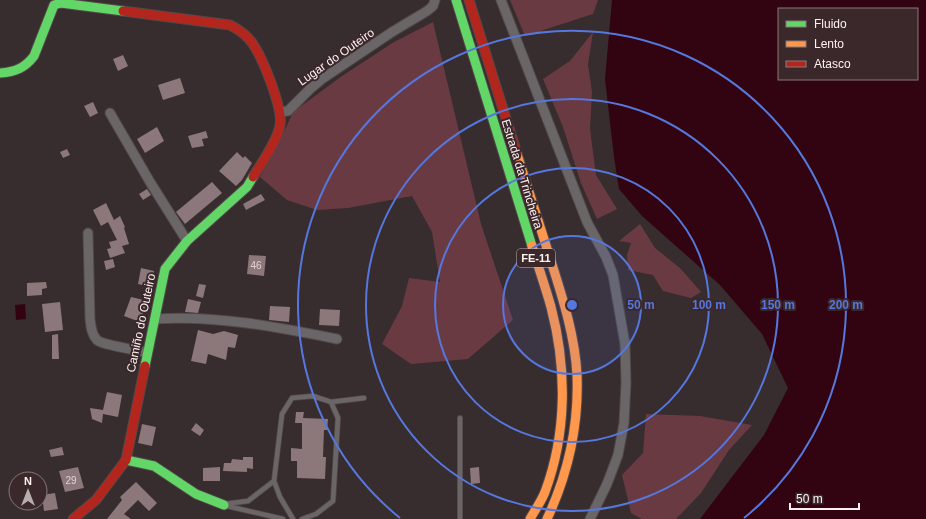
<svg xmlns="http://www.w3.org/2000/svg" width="926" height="519" viewBox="0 0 926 519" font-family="Helvetica,sans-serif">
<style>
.green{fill:#6a3a43}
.water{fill:#320412;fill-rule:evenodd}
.building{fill:#8c777a}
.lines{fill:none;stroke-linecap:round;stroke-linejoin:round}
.lane-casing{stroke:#52484a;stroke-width:6}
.street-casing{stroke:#52484a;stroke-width:11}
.fast-casing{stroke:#52484a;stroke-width:11}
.slow-casing{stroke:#52484a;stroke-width:11}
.jam-casing{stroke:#52484a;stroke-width:11}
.lane{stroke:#6a6566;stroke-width:4.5}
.street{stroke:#6a6566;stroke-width:9}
.fast{stroke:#63d668;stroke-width:9}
.slow{stroke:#ff974d;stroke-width:9}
.jam{stroke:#b3261e;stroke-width:9}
.ring{fill:none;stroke:#5577de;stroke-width:2}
.labels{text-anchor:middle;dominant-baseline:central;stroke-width:4;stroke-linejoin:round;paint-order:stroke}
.number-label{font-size:10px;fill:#e2d2d4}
.shield{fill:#3b282b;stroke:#c4b5b6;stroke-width:1}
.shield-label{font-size:11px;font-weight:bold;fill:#fef1f2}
.street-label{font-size:12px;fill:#fef1f2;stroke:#3b282b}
.centre{fill:#5577de;stroke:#3b282b;stroke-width:2}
.ring-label{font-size:12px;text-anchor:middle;font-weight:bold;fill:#5577de;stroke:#3b282b;stroke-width:4;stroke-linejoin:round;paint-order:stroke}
</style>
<rect width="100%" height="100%" fill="#372c2e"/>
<g class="green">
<polygon points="510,0 598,0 593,14 525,36"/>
<polygon points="433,22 481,224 513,320 468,359 411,364 382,344 402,306 409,278 440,282 432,232 412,196 348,208 317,210 287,200 260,177 279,143 293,112 342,76 394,42"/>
<polygon points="593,32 588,64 592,92 590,129 596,175 617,209 597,219 581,183 563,127 543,79 570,61"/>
<polygon points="640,224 655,248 680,268 701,292 691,298 663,291 653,275 628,270 627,255 631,243 619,241"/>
<polygon points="646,414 700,416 752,425 729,450 701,493 676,519 642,519 631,513 622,475 643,453"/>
</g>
<g class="water">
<path d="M612,0H926V519H700L764,435L788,388L762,334L720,285L642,216L619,189L614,157L605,79ZM779,9H917V79H779Z"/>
<polygon points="25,304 26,319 16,320 15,305"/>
</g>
<g class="building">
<polygon points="123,55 128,66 118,71 113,59"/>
<polygon points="180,78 185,93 163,100 158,85"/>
<polygon points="93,102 98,113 90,117 84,106"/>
<polygon points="157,127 164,141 145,153 137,139"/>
<polygon points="206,131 208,138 202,139 204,146 192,148 188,136"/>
<polygon points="67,149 70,155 63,158 60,152"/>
<polygon points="237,152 243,158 245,156 252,163 242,180 236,186 219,171"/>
<polygon points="212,182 222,193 185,224 176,212"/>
<polygon points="147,189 151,195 143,200 139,194"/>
<polygon points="261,194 265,200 246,210 243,204"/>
<polygon points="106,203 114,220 120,216 125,227 124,228 129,244 122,246 125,253 110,258 107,249 111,248 109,242 117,240 108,222 101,226 93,210"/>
<polygon points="249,255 266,256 264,276 247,274"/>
<polygon points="113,259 115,267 106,270 104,261"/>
<polygon points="141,268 154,271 151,287 138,284"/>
<polygon points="46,282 47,288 42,289 42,295 27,296 27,283"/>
<polygon points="199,284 206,285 203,298 196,296"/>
<polygon points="131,297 148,301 140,322 124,316"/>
<polygon points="188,299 201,302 198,313 185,312"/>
<polygon points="60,302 63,330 45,332 42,304"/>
<polygon points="270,306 290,307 289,322 269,320"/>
<polygon points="320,309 340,310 339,326 319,325"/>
<polygon points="198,330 213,334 224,331 238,335 235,348 228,347 226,360 208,354 206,364 191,361"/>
<polygon points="58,334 59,359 52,359 52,335"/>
<polygon points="107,392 122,395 118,417 103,414 102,423 92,419 90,408 103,410"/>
<polygon points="296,412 304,412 303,418 328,419 327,430 324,430 323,457 326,457 325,479 297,478 297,461 291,461 291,448 302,449 302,423 295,423"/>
<polygon points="196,423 204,430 200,436 191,430"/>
<polygon points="142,424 156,427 152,446 138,443"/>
<polygon points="62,447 64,455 51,457 49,450"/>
<polygon points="243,457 253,457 253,469 247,468 247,472 223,471 224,463 231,463 232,459 243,460"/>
<polygon points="78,467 84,488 65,492 59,471"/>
<polygon points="220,467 220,481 203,481 203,468"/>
<polygon points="479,467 480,483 471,484 470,468"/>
<polygon points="136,482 157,503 149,511 138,500 124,514 131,519 107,519 122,500 120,497"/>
<polygon points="55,493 58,509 44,511 42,495"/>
</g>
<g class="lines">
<defs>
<g id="lane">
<polyline points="460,418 460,519"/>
<polyline points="274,481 280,497 293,519"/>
<polyline points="225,504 248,501 274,481 282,414 292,398 313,396 331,402 364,398"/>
<polyline points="227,506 283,519"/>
<polyline points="302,519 316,514 333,501 338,418 331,402"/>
</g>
<g id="street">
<polyline points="501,0 587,222 606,257 613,275 625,344 626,383 624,423 618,455 607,484 590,519"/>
<polyline points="280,112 288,111 310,89 322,79 392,32 427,11 433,6 435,0"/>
<polyline points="110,113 150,182 187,241"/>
<path d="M88,233L90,319C91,326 91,334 97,340C102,345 138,350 147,353"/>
<path d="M155,319C216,315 278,327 337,339"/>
</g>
<g id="fast">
<polyline points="456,0 532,246"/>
<path d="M0,73C15,72 25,68 34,56L54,5L61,3L123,11"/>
<polyline points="145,366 165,269 187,241 247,187 253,177"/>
<polyline points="126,460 154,466 196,494 224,505"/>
</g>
<g id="slow">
<path d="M517,154C528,188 539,223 550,258C562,296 575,335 577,375C579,426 568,474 547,519"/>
<path d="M530,519C535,510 541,502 545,492C567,433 567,368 551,307C545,286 538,266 532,246"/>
</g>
<g id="jam">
<polyline points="469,0 517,154"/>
<path d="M123,11L230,25C240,30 247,35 253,44C263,59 283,108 280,125C278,140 261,164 253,177"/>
<polyline points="73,519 96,500 126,460 145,366"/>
</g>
</defs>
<use href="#lane" class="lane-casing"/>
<use href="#street" class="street-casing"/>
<use href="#fast" class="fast-casing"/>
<use href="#slow" class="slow-casing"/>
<use href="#jam" class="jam-casing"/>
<use href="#lane" class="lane"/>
<use href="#street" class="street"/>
<use href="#fast" class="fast"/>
<use href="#slow" class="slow"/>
<use href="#jam" class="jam"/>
</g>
<circle cx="572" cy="305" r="69" fill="#5577de" fill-opacity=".12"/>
<g class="ring">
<circle cx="572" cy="305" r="69"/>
<circle cx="572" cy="305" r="137"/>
<circle cx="572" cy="305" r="206"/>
<path d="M400 518A274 274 0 1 1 744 518"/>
</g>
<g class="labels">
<g class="number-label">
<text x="256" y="265">46</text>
<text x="71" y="480">29</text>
</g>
<rect class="shield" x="517" y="249" width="38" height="18" rx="3"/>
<g class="shield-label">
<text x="536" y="258">FE-11</text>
</g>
<g class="street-label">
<text transform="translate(336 57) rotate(-35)">Lugar do Outeiro</text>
<text transform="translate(522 174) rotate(73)">Estrada da Trincheira</text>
<text transform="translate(141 323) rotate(-78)">Camiño do Outeiro</text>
</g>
</g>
<circle cx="572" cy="305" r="6" class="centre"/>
<g class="ring-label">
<text x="641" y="309">50 m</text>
<text x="709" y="309">100 m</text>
<text x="778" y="309">150 m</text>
<text x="846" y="309">200 m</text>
</g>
<rect x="778" y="8" width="140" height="72" fill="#3b282b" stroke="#89787b"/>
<rect x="786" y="21" width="20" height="6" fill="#63d668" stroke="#89787b"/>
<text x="814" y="28" font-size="12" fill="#fef1f2">Fluido</text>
<rect x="786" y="41" width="20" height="6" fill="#ff974d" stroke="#89787b"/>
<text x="814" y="48" font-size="12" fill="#fef1f2">Lento</text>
<rect x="786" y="61" width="20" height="6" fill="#b3261e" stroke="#89787b"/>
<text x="814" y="68" font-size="12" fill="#fef1f2">Atasco</text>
<g transform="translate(28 491)"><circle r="19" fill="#3b282b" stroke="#89787b"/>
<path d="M0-3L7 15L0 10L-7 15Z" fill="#b8acad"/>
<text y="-6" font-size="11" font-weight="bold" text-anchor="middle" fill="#fef1f2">N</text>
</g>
<path d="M790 503v6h69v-6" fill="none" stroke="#fef1f2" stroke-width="2"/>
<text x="796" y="503" font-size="12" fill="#fef1f2" stroke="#3b282b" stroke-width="3" paint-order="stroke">50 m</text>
</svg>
